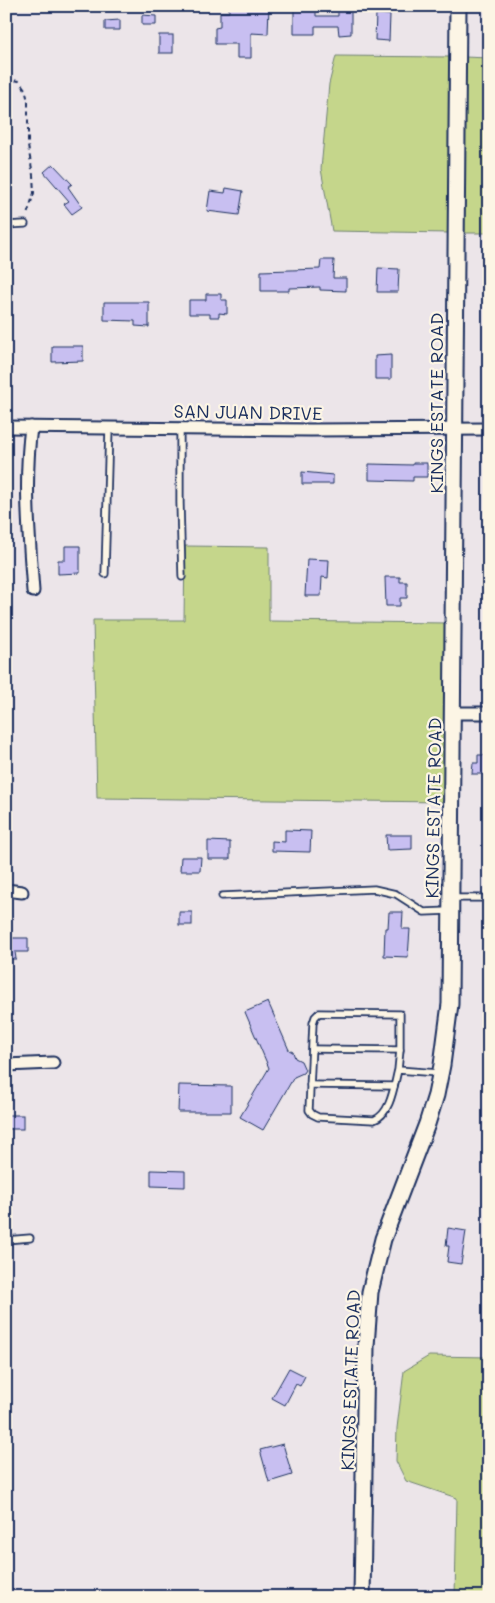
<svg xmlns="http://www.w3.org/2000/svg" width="495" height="1603" viewBox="0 0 495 1603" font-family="Mali,sans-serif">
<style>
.green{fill:#c5d68b;stroke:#708274}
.building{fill:#c8bff1;stroke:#1b2f5e}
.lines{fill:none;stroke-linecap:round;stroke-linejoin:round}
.service-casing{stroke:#1b2f5e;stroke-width:9}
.minor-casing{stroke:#1b2f5e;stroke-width:15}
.tertiary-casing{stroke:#1b2f5e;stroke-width:19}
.path{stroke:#1b2f5e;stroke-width:2;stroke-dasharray:5 4;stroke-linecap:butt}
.service{stroke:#fcf5e5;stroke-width:5.5}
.minor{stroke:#fcf5e5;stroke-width:11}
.tertiary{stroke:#fcf5e5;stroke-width:15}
.labels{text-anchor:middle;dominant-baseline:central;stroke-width:4.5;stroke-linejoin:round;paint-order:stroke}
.street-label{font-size:18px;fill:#1b2f5e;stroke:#fcf5e5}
</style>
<rect width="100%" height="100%" fill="#ece5e9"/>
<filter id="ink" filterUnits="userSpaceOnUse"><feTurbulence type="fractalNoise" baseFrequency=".02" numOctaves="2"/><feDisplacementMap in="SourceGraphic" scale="10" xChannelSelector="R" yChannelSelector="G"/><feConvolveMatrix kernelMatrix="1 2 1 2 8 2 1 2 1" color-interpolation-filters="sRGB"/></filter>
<g filter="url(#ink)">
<g class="green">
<polygon points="336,56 450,57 449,233 332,231 321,169 329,84"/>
<polygon points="464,57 489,58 489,233 463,233"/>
<polygon points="185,546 269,547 269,621 447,623 445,802 97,798 93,620 184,620"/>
<polygon points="429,1356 489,1357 489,1597 455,1597 457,1498 406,1481 396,1461 397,1428 404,1371"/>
</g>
<g class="building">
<polygon points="229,6 269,6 268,34 251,33 251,58 237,58 237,44 215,44 215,28 220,27 220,12 229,12"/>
<polygon points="338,7 351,7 351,34 339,35 338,26 315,26 315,34 294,34 294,9 316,9 316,16 338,16"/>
<polygon points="376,14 390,15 389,41 375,40"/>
<polygon points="142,15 156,16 156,25 142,25"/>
<polygon points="120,20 120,30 105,30 105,21"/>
<rect x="159" y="35" width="14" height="18"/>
<polygon points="53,164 72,184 68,187 82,207 72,214 64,204 69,201 44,172"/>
<polygon points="226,188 243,191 239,215 207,211 210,191 225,193"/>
<polygon points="321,260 334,260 333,278 346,278 346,291 320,290 320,287 289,288 289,291 261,291 261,271 320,269"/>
<polygon points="378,268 399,269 398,292 377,292"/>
<polygon points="206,294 221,294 221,300 227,300 227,314 219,313 219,317 210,317 210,314 189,314 189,300 206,300"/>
<polygon points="104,302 149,302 149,327 135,326 135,321 104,320"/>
<polygon points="52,346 83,346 83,361 52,362"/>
<polygon points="391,355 391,379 375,379 375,356"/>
<polygon points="413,463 427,463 427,477 413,477 413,481 369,480 369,464 413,465"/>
<polygon points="302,472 333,475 333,484 302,484"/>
<polygon points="65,546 80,546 80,573 58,574 58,560 65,560"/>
<polygon points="307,559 329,560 328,578 322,577 321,596 305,596"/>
<polygon points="385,577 400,577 400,582 407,582 407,598 400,598 400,606 386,606"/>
<polygon points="478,755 489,755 489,774 472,774 473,763 478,763"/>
<polygon points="285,830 311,831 310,852 272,851 272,841 285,842"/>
<polygon points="386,835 412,835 412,849 387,850"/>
<polygon points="208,841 230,842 230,859 208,859"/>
<polygon points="181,857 201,857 200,871 180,871"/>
<rect x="179" y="912" width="13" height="13"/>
<polygon points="389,912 403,912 402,929 410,929 408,957 384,956 385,928 388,928"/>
<polygon points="6,938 28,938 28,952 15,952 16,959 6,959"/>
<polygon points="268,1002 289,1050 293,1052 295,1058 301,1061 305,1070 303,1073 294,1077 263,1130 240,1117 269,1068 245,1012"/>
<polygon points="179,1085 231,1086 231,1112 178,1112"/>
<rect x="6" y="1115" width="17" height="14"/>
<polygon points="151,1170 185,1171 185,1187 151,1186"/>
<polygon points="448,1228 466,1231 461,1264 447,1262 449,1246 446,1246"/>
<polygon points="289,1368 305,1376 300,1386 296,1384 285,1405 272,1398"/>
<polygon points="283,1444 292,1475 269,1482 260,1450"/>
</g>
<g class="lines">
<defs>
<g id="service">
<polyline points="6,225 25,224"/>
<polyline points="180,429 180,503 182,577"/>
<polyline points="105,574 109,428"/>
<polyline points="222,896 374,889 396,894 424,912 449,911"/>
<polyline points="451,898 489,898"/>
<polyline points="312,1049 400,1050"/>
<path d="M398,1070C394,1085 391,1114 374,1120L318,1117L312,1114L309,1110L313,1023L315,1017L319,1013L400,1014V1050L398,1070L438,1073"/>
<polyline points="310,1085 394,1086"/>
<polyline points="6,1240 30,1238"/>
</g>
<g id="minor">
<polyline points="6,427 311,430 489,429"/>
<path d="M31,427C24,481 29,537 33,591"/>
<polyline points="453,713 489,713"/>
<polyline points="6,890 22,892"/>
<polyline points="6,1065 53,1063"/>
</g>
<polyline id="tertiary" points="362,1597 366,1346 370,1292 383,1239 427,1124 436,1095 442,1065 450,1004 458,6"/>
</defs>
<use href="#service" class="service-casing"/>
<use href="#minor" class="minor-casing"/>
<use href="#tertiary" class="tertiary-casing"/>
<polyline class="path" points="6,79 19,81 25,89 28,101 28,146 33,175 34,193 27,215"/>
<use href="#service" class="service"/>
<use href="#minor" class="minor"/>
<use href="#tertiary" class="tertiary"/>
</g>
</g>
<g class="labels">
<g class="street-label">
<text transform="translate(436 403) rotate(-90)">KINGS ESTATE ROAD</text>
<text transform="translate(248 412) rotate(1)">SAN JUAN DRIVE</text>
<text transform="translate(433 808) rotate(-89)">KINGS ESTATE ROAD</text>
<text transform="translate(350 1380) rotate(-88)">KINGS ESTATE ROAD</text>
</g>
</g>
<rect width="495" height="1603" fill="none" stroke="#fcf5e5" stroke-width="25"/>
<rect x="12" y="12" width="470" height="1578" fill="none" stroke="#1b2f5e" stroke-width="2" filter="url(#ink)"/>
</svg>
